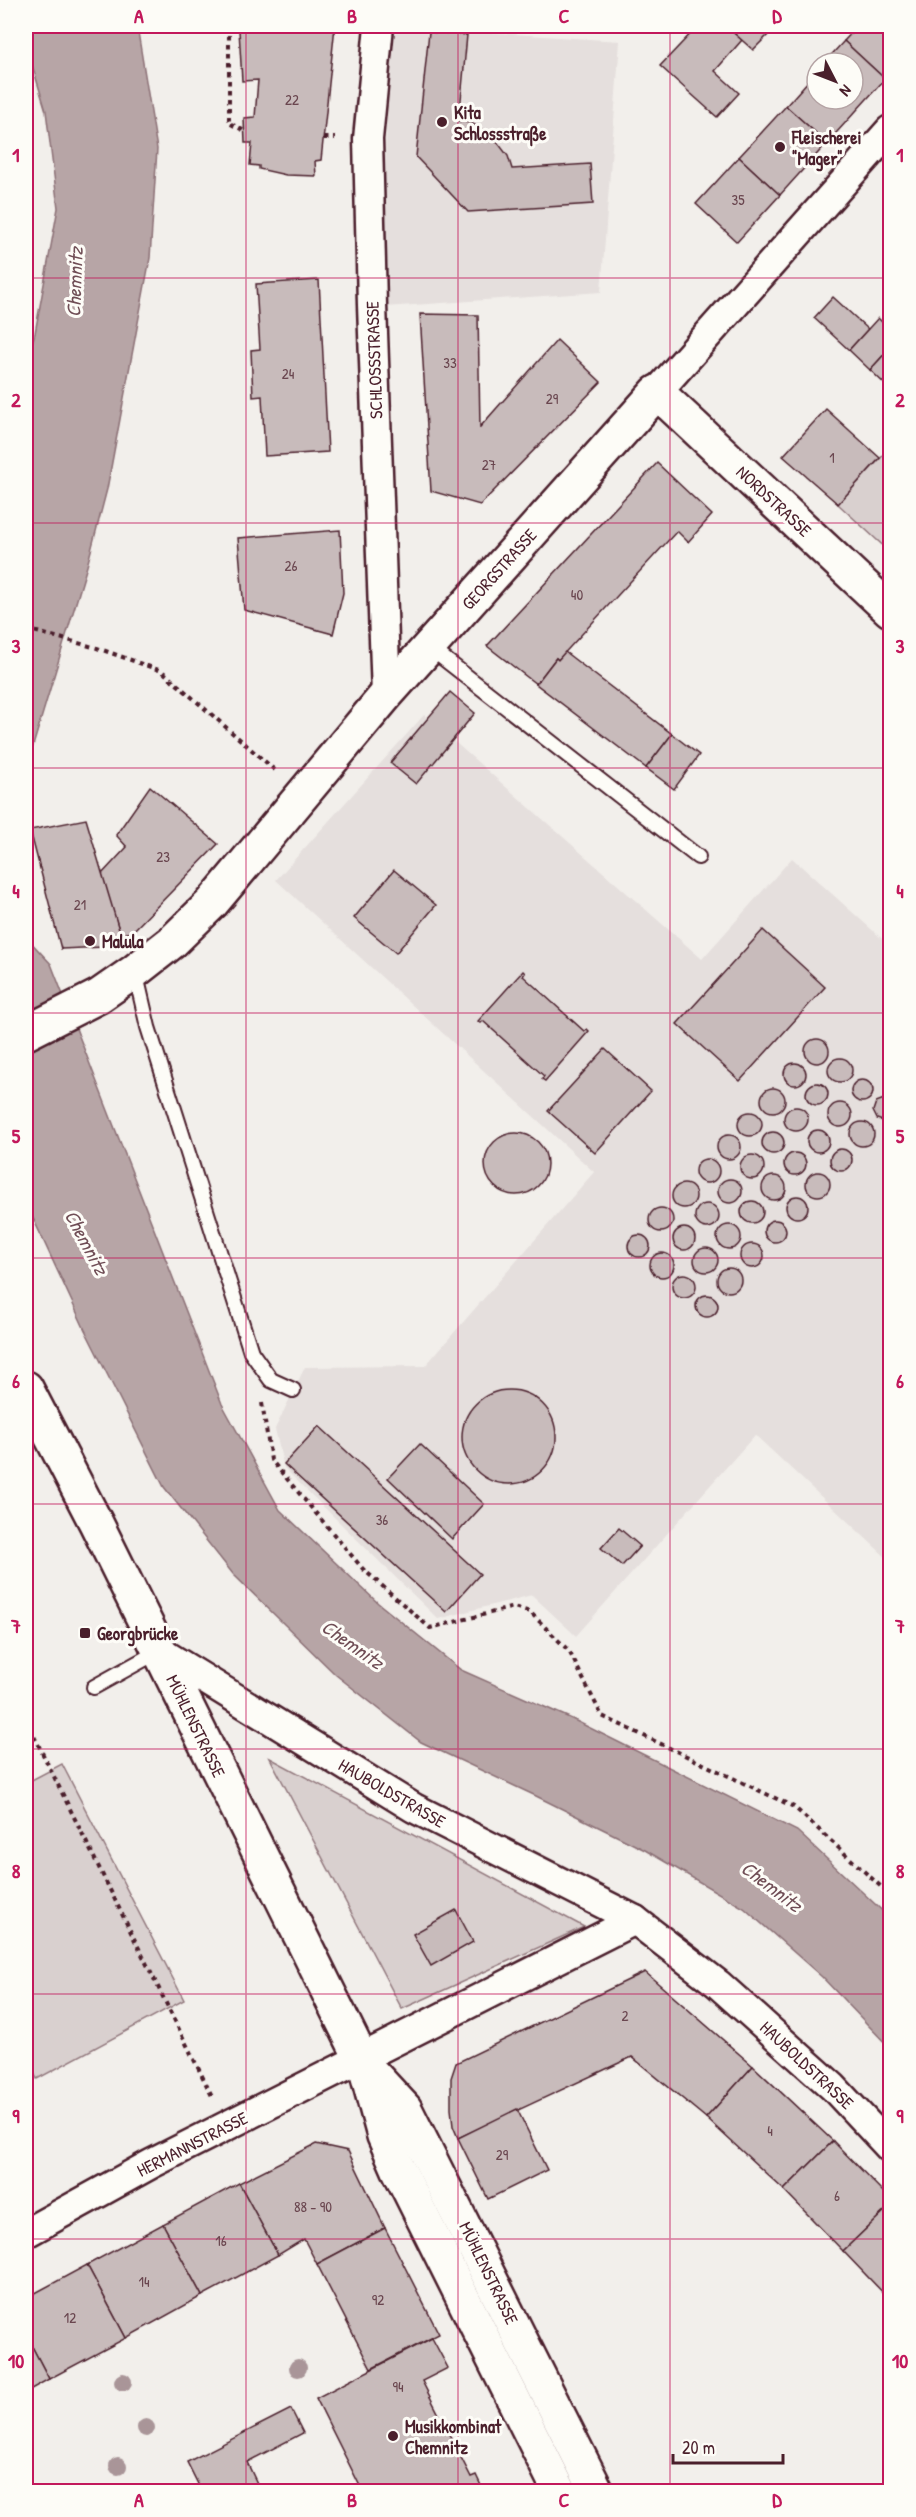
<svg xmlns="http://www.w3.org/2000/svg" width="916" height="2517" viewBox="0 0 916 2517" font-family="'Patrick Hand',sans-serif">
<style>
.built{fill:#e5dfdd}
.green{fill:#d9d0cf;stroke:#92787d;stroke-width:1.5}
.water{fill:#b7a5a6;stroke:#8b6f75;stroke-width:1.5}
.building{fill:#c8bbbb;stroke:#4a1f2b;stroke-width:1.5}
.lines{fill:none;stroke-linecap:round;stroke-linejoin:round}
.service-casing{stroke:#4a1f2b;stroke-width:18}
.minor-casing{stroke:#4a1f2b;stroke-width:33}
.tertiary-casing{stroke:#4a1f2b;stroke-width:38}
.secondary-casing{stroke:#4a1f2b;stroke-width:38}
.path{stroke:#4a1f2b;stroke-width:4;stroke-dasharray:4.5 4.5;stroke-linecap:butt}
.service{stroke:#fdfcf7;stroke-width:14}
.minor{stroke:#fdfcf7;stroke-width:28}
.tertiary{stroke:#fdfcf7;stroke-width:33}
.secondary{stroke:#fdfcf7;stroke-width:33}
.tree{fill:#a99598}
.grid{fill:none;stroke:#c2185b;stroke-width:1.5;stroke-opacity:0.55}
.poi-dot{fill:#4a1f2b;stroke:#fdfcf7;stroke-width:2}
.labels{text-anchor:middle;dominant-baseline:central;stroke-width:6;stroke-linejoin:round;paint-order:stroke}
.number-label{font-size:15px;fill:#6a464f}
.poi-label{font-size:18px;font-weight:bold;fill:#4a1f2b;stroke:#fdfcf7;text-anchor:start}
.street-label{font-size:18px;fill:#4a1f2b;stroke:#fdfcf7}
.water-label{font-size:20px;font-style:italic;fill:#704e56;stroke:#fdfcf7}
.neatline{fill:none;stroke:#c2185b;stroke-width:2}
.grid-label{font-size:20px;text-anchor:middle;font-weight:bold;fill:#c2185b}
</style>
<rect width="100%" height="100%" fill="#f2efeb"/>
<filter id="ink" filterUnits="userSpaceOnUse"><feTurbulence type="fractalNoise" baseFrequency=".0167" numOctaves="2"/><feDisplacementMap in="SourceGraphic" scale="12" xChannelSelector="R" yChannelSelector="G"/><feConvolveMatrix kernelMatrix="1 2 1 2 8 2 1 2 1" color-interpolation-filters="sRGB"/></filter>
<g filter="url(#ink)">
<g class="built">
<polygon points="392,26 620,41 601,292 385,307 384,177"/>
<polygon points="424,715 702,959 792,858 890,946 890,1561 755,1435 576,1636 532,1595 438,1619 284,1468 275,1429 305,1367 425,1366 594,1172 276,880"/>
</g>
<g class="green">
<polygon points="890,448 890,552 838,504"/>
<polygon points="270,1758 584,1927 402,2009"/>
<polygon points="62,1764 184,2000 37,2079 26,2056 26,1783"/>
</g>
<g class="water">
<polygon points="26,26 137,26 157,149 150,258 107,489 87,566 26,769 26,364 35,333 58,208 46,111 26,45"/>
<polygon points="26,937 51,964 222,1404 280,1510 378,1603 461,1670 572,1719 797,1831 890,1918 890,2048 822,1977 744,1908 645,1850 536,1796 421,1742 336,1675 233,1574 164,1487 85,1330 26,1203"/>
</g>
<g class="building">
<polygon points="264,26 335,26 321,160 315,161 316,176 286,175 259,169 259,166 250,165 252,143 245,143 244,118 255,117 258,80 242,81 239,30 264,29"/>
<polygon points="698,26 726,26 742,40 715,71 739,93 717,117 660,66"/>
<polygon points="726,26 757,26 768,35 753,50"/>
<polygon points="858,26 890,26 890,73 885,79 844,41"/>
<polygon points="429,32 467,35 459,121 471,123 492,135 508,156 512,169 590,164 593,204 468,212 416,157"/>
<polygon points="844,41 885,79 827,143 786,106 817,71 817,99 853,99 853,63 824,63"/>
<polygon points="786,106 827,143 780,195 739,157"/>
<polygon points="739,157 780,195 737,242 696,204"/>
<polygon points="319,280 328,452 265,456 262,396 253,397 251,350 260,349 256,284"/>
<polygon points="833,297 868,329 849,350 814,318"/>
<polygon points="420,314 478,315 480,427 557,340 601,382 480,505 431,491"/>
<polygon points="878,318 890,330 890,348 870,370 849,350"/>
<polygon points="890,348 890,389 870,370"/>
<polygon points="826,409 880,458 838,504 783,456"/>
<polygon points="657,463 712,515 688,542 677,531 558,660 556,658 536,684 487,646"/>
<polygon points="340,530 343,593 333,634 244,610 238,538"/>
<polygon points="565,652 672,734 646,768 536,684 556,658 558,660"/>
<polygon points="450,692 475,713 416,784 390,763"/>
<polygon points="672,734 699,755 674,789 646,768"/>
<polygon points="150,786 218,844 131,933 120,933 101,875 127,847 116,835"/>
<polygon points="86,819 120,933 104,947 61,949 30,830"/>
<polygon points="394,870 436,905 396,953 354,918"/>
<polygon points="763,930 825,987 740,1081 677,1024"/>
<polygon points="523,971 525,973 523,976 584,1031 587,1029 589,1031 545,1081 542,1079 544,1076 483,1021 481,1023 478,1021"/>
<circle cx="817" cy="1051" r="12"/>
<polygon points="605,1049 651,1091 595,1153 548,1111"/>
<circle cx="840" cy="1070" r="12"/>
<circle cx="795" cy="1074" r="11"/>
<circle cx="862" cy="1091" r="11"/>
<circle cx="817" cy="1094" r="11"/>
<circle cx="773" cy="1100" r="12"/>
<polygon points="884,1099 890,1101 890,1121 885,1122 877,1119 873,1111 876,1102"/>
<circle cx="840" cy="1115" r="12"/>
<circle cx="796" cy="1119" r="12"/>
<circle cx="750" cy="1124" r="12"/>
<circle cx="862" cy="1134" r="12"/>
<circle cx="818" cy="1141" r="11"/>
<circle cx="773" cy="1143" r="11"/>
<circle cx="516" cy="1164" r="31"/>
<circle cx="729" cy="1147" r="12"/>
<circle cx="841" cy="1160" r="11"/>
<circle cx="795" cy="1164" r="11"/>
<circle cx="752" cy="1167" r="12"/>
<circle cx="707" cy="1171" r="12"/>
<circle cx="818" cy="1184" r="12"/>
<circle cx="774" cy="1188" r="12"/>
<circle cx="730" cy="1191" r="12"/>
<circle cx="684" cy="1196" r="12"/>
<circle cx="797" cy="1207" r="11"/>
<circle cx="752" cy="1212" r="11"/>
<circle cx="707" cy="1216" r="12"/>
<circle cx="661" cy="1220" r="12"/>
<circle cx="775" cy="1231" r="11"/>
<circle cx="729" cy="1237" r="12"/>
<circle cx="684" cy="1239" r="11"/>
<circle cx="639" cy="1246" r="11"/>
<circle cx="752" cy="1256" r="12"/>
<circle cx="706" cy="1260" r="12"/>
<circle cx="662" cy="1265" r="12"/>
<circle cx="729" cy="1280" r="12"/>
<circle cx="684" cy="1286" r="12"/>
<circle cx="707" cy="1306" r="11"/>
<circle cx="509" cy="1437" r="47"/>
<polygon points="319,1426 480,1574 446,1612 284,1464"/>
<polygon points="420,1444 484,1504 452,1539 388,1478"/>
<polygon points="619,1528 640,1546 622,1566 601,1548"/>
<polygon points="456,1910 473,1942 431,1966 413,1934"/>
<polygon points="645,1972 753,2066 706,2118 632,2057 458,2138 453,2126 451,2109 451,2078 456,2063"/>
<polygon points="753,2066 833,2141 784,2190 706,2118"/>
<polygon points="517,2109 547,2170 488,2199 458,2138"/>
<polygon points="833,2141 890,2199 890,2206 843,2251 784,2190"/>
<polygon points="316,2144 348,2151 385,2228 317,2264 304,2239 278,2255 239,2183"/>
<polygon points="239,2183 278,2255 202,2296 163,2224"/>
<polygon points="890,2206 890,2300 843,2251"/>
<polygon points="163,2224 202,2296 126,2338 87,2265"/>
<polygon points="385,2228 439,2334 371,2369 317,2264"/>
<polygon points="87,2265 126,2338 49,2379 26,2335 26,2298"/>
<polygon points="26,2335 49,2379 26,2392"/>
<polygon points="432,2338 448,2368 422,2381 471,2477 476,2475 484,2492 363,2492 316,2398"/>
<polygon points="291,2409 303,2433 247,2462 261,2492 202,2492 187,2462"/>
</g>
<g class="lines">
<defs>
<g id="service">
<polyline points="429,647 698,857"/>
<polyline points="135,971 148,1027 251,1352 271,1380 293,1390"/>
<polyline points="94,1687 159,1651"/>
</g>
<g id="minor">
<polyline points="379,26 368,139 372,305 386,695"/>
<polyline points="657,392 890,130"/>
<polyline points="159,1651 414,1808 635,1920 718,1984 833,2087 890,2148"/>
<polyline points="26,2233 151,2164 635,1920"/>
</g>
<polyline id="tertiary" points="26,1033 99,996 135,971 172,942 212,903 386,695 657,392 890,610"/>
<g id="secondary">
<polyline points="26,1388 96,1523 365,2066 384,2136 398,2168 560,2492"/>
<polyline points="367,2068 405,2109 597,2492"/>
</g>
</defs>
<use href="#service" class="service-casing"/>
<use href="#minor" class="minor-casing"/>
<use href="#tertiary" class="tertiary-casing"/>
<use href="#secondary" class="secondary-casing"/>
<g class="path">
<polyline points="229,26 229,123 245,131"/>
<polyline points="324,138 335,138"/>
<polyline points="26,629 97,648 162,671 277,772"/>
<polyline points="262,1403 271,1460 363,1569 430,1628 514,1607 530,1612 569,1651 602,1716 794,1807 890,1895"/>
<polyline points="26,1720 212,2096"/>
</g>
<use href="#service" class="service"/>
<use href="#minor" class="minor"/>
<use href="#tertiary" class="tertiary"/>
<use href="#secondary" class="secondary"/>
</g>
<g class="tree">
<circle cx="298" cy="2368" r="9"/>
<circle cx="123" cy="2382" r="9"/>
<circle cx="146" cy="2428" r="9"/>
<circle cx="118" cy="2466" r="9"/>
</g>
</g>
<path class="grid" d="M246,26V2492M458,26V2492M670,26V2492M26,278H890M26,523H890M26,768H890M26,1013H890M26,1258H890M26,1504H890M26,1749H890M26,1994H890M26,2239H890"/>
<g class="poi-dot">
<circle cx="442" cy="122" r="6"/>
<circle cx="780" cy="147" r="6"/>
<circle cx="90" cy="941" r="6"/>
<rect x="79" y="1627" width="12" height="12" rx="3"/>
<circle cx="393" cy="2436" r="6"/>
</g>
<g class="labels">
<g class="number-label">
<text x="292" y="99">22</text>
<text x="738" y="199">35</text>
<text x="450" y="362">33</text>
<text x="288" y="373">24</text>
<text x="552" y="398">29</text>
<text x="832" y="457">1</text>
<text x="489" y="464">27</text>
<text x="291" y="565">26</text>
<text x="577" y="594">40</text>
<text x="163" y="856">23</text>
<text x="80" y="904">21</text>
<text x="382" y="1519">36</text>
<text x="625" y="2015">2</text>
<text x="770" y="2130">4</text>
<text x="502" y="2154">29</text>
<text x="837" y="2195">6</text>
<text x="313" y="2206">88 - 90</text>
<text x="221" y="2240">16</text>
<text x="144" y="2281">14</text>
<text x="378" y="2299">92</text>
<text x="70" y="2317">12</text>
<text x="398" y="2386">94</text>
</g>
<g class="poi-label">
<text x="454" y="112">Kita<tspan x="454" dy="21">Schlossstraße</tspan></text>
<text x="792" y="137">Fleischerei<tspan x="792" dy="21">"Mager"</tspan></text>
<text x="102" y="941">Malula</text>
<text x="97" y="1633">Georgbrücke</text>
<text x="405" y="2426">Musikkombinat<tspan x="405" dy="21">Chemnitz</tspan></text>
</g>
<g class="street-label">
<text transform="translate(374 360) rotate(-92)">SCHLOSSSTRASSE</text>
<text transform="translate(774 501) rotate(43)">NORDSTRASSE</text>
<text transform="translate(499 569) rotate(-48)">GEORGSTRASSE</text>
<text transform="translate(196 1726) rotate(64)">MÜHLENSTRASSE</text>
<text transform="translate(392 1793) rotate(30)">HAUBOLDSTRASSE</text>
<text transform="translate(807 2065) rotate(43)">HAUBOLDSTRASSE</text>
<text transform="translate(192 2144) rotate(-27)">HERMANNSTRASSE</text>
<text transform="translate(489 2273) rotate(64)">MÜHLENSTRASSE</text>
</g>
<g class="water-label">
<text transform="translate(74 282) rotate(-88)">Chemnitz</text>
<text transform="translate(87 1242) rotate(62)">Chemnitz</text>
<text transform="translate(353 1644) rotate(35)">Chemnitz</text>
<text transform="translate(772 1886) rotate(37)">Chemnitz</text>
</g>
</g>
<rect width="916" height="2517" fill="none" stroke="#fdfcf7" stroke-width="66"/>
<g transform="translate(835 81) rotate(132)"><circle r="28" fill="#fdfcf7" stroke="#b5a4a5" stroke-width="1.5"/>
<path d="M0-4.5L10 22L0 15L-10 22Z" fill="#4a1f2b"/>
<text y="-9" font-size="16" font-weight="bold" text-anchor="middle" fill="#4a1f2b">N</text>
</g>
<path d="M673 2454v9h110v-9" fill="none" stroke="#4a1f2b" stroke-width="3"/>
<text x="682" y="2454" font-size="18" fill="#4a1f2b" stroke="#fdfcf7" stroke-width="4.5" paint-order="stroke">20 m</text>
<rect x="33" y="33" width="850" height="2451" class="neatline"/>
<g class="grid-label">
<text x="139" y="23">A</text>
<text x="352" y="23">B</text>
<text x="564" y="23">C</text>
<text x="777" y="23">D</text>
<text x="16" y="162">1</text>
<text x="900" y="162">1</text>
<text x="16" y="407">2</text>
<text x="900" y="407">2</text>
<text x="16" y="653">3</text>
<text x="900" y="653">3</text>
<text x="16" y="898">4</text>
<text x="900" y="898">4</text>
<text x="16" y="1143">5</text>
<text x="900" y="1143">5</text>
<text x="16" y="1388">6</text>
<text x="900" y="1388">6</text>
<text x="16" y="1633">7</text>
<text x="900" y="1633">7</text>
<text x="16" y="1878">8</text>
<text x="900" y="1878">8</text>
<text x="16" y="2123">9</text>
<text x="900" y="2123">9</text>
<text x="16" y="2368">10</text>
<text x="900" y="2368">10</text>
<text x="139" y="2507">A</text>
<text x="352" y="2507">B</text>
<text x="564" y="2507">C</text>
<text x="777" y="2507">D</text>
</g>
</svg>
